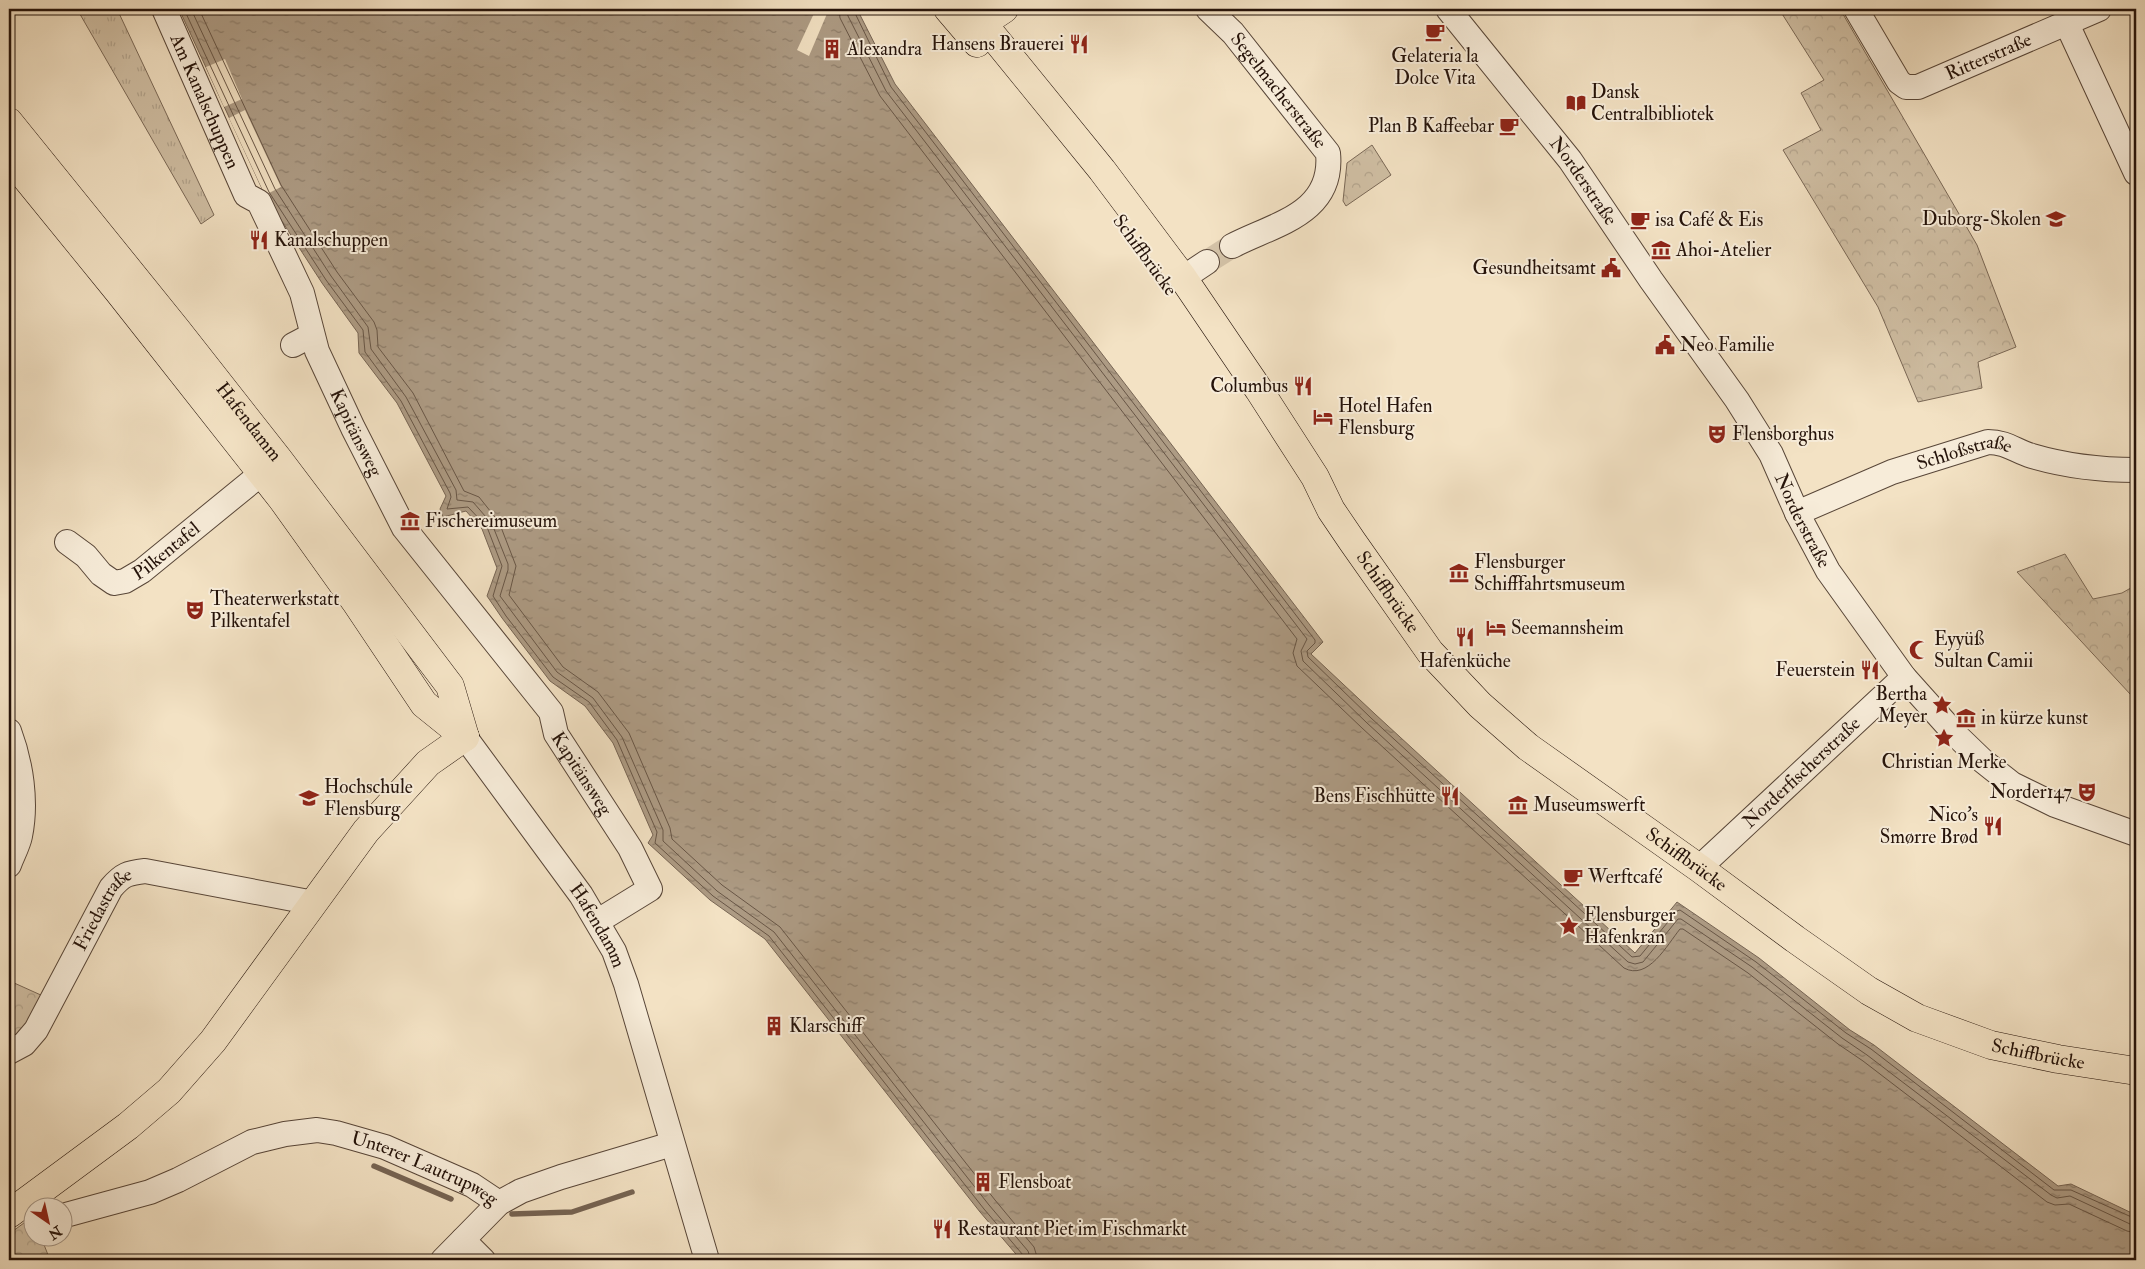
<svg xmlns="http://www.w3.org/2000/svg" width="2145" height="1269" viewBox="0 0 2145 1269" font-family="'IM FELL Double Pica',serif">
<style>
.grass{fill:url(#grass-tufts);stroke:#7a6856}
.park{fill:url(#park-crowns);stroke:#7a6856}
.water{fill:url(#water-ripples);stroke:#766453}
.pier{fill:#f3e2c4}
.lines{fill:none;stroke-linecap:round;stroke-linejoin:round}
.shore{stroke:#685646;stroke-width:1}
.stream{stroke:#766453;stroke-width:5.5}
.minor-tunnel{stroke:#d4c3a8;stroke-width:24;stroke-dasharray:24 12;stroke-linecap:butt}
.minor-casing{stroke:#584638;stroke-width:26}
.major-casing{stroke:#241209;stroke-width:29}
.minor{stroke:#f7ecd9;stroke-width:24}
.major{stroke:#f3e2c4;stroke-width:28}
.labels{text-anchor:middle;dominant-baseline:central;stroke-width:4;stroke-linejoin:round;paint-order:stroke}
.poi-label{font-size:19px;fill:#241209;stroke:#f7ecd9;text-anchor:start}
.street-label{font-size:19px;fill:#241209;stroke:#f7ecd9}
</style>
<defs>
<pattern id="grass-tufts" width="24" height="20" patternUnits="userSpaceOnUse" patternTransform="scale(1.25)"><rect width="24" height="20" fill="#d0bfa4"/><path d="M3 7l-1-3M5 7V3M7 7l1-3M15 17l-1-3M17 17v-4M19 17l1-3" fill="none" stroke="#b2a38c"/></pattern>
<pattern id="park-crowns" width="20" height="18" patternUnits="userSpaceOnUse" patternTransform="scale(1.25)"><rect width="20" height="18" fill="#d0bfa4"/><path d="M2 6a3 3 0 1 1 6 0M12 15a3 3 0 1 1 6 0" fill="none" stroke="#b2a38c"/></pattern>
<pattern id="water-ripples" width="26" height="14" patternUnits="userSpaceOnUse" patternTransform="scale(1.25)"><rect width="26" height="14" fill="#ad9b84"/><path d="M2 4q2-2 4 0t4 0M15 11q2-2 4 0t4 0" fill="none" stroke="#8d7d6a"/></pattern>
</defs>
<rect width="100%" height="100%" fill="#f3e2c4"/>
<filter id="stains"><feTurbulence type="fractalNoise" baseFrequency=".004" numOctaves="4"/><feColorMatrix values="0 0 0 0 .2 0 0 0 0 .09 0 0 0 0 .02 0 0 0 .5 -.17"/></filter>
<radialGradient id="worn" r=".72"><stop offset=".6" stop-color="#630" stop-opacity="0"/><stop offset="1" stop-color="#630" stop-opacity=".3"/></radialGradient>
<polygon class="grass" points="77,9 117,9 214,215 201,224"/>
<g class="park">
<polygon points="1779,9 1840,9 1977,245 2016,347 1978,362 1982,388 1918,402 1878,307 1783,150 1821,130 1801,93 1824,80"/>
<polygon points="1372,145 1391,175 1346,206 1343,201 1347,163"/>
<polygon points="2065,554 2093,599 2122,593 2136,585 2136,692 2131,695 2017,572"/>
<polygon points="12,982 43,996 25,1028 9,1043 9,989"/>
<polygon points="32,1217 32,1236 41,1237 50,1260 9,1260 9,1234"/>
</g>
<polygon class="water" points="179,9 857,9 895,84 1323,642 1311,654 1375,714 1635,953 1677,902 1759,958 1850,1030 1874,1045 2058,1186 2071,1184 2136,1215 2136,1260 1021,1260 980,1212 765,939 710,900 648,843 653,835 613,743 585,706 550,681 502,618 487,596 497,568 482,529 466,511 443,517 440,509 446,496 397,403 359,353 358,333 322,283 265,195"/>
<g class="pier">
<polygon points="816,9 829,9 809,56 797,50"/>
<polygon points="225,59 242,99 224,107 206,67"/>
<polygon points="245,110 281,187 265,195 229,118"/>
</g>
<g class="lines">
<g class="shore">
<polyline points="184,9 269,192 326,280 363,330 365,352 401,401 450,493 451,497 447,509 468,507 487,527 502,566 493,596 506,616 553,677 589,702 617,740 657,832 655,843 713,896 769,936 984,1209 1023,1255 1025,1260"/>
<polyline points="191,9 275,189 331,276 368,327 371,349 406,397 456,490 457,500 473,502 492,524 508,564 508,570 500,596 557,672 593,698 622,737 663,830 663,841 717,891 774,932 989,1205 1028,1251 1031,1260"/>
<polyline points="199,9 281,185 337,272 374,322 377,330 378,347 413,393 464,491 479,497 499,522 516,566 509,595 563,667 598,692 629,733 670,828 672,839 722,885 780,927 995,1200 1034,1247 1038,1260"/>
<path d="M839,9L840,18L880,96L1297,639L1293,653L1297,666L1362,728L1624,968C1648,981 1667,945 1680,929H1683L1748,973L1838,1044L1863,1061L2047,1202L2055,1205L2069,1204L2127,1231L2136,1233"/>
<polyline points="846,9 848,16 886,91 1307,639 1301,651 1303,661 1367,723 1628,962 1635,964 1643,962 1678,919 1681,919 1752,967 1842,1038 1867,1055 2051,1195 2057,1198 2070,1196 2130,1224 2136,1225"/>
<polyline points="853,9 891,87 1315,640 1315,643 1307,651 1308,657 1371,718 1632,957 1640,956 1677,911 1680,910 1756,962 1846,1033 1871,1049 2054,1190 2071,1190 2136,1219"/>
</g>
<g class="stream">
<polyline points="374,1166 451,1199"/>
<polyline points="512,1214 572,1212 632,1192"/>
</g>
<polyline class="minor-tunnel" points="1207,262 1232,246"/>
<defs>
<g id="minor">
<path id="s1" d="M164,9L246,195L259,202L302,293L317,351L353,428L404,528L551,712L556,734L630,848L650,889L598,921"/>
<path id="s2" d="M1208,9L1233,33L1328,153C1334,214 1274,224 1232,246"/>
<path id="s3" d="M1448,9L1570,160L1651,280L1737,400L1771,454L1797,513L1828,571L1904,677L1956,735L1983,761L2012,784L2055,805L2136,834"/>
<path id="s4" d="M1856,9L1899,82L1906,87H1918L2099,9"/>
<polyline points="2067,24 2136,173"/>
<polyline points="1183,278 1207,262"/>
<polyline points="293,345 312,335"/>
<path id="s5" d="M1797,513L1892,472L1988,442C2007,442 2015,451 2032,456C2066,466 2101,470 2136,470"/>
<path id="s6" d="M67,542L86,556L101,574L114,583L125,581L142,571L262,473"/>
<path d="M9,731C21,763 27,802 20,836C18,846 12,856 9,865"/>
<path id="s7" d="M465,737L581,895L614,951L626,984L707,1260"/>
<path id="s8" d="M1699,868L1904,677"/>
<path id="s9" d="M9,1052L24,1044L36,1030L111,888C123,874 128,873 145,871L314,903"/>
<path id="s10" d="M62,1216L150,1192L178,1180L252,1142L285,1134L317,1130L336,1133L385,1147L472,1185L499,1203"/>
<polyline points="463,1240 483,1260"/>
<polyline points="443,1260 499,1203 521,1191 561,1177 672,1144"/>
</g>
<g id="major">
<polyline points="948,9 977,43"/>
<path id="s11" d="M971,9L1102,170L1183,278L1259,390L1315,477L1331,510L1352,541L1430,652L1480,705L1528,747L1699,868L1795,939L1869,991L1917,1018L1991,1045L2058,1059L2136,1071"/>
<polyline points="983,23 1004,9"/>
<path id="s12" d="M9,122L177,330L279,460L450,686L465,737"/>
<polyline points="9,157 118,291 282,499 355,601 424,704 465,737"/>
<polyline points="9,1214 128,1126 169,1091 213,1041 366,831 428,763 465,737"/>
</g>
</defs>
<use href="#minor" class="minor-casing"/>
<use href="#major" class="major-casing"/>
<use href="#minor" class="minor"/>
<use href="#major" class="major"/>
</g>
<defs>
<symbol id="cafe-bare" viewBox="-9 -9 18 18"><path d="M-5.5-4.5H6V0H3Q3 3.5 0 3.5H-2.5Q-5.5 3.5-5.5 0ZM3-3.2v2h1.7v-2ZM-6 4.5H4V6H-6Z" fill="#8f2418" stroke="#f7ecd9" stroke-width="2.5" paint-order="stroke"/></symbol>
<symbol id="restaurant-bare" viewBox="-9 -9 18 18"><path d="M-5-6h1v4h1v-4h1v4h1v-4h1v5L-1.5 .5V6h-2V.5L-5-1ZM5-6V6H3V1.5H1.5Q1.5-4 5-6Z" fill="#8f2418" stroke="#f7ecd9" stroke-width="2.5" paint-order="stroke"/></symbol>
<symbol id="building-bare" viewBox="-9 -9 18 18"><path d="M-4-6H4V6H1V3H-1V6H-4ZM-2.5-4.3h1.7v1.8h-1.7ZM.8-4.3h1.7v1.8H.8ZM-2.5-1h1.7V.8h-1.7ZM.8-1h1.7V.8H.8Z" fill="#8f2418" stroke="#f7ecd9" stroke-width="2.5" paint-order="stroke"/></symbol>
<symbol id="library-bare" viewBox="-9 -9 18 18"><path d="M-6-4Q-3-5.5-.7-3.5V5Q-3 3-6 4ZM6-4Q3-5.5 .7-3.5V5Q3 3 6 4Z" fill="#8f2418" stroke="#f7ecd9" stroke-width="2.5" paint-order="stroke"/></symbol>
<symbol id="school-bare" viewBox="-9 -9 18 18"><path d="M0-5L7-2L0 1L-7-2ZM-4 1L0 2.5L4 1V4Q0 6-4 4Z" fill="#8f2418" stroke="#f7ecd9" stroke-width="2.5" paint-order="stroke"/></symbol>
<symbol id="museum-bare" viewBox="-9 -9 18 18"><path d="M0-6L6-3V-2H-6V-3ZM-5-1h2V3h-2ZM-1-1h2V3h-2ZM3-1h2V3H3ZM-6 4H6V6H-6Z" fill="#8f2418" stroke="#f7ecd9" stroke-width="2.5" paint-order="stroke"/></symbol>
<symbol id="civic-bare" viewBox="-9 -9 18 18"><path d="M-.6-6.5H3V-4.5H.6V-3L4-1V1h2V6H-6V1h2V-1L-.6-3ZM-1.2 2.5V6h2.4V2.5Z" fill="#8f2418" stroke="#f7ecd9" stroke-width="2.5" paint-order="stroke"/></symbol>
<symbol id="hotel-bare" viewBox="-9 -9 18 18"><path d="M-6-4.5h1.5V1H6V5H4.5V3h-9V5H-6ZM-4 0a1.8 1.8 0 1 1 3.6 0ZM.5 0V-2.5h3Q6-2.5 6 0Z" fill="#8f2418" stroke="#f7ecd9" stroke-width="2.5" paint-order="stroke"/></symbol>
<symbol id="theatre-bare" viewBox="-9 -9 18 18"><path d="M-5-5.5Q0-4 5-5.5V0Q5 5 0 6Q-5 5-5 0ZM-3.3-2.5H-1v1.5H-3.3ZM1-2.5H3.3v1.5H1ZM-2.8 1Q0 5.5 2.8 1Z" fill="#8f2418" stroke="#f7ecd9" stroke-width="2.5" paint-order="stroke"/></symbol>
<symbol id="mosque-bare" viewBox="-9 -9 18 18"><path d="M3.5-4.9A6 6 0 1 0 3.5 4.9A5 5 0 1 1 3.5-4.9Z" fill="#8f2418" stroke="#f7ecd9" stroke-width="2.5" paint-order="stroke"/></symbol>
<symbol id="sight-bare" viewBox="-9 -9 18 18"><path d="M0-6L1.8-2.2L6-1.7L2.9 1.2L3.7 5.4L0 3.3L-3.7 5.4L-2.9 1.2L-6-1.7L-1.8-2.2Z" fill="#8f2418" stroke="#f7ecd9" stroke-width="2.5" paint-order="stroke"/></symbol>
<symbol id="university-bare" viewBox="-9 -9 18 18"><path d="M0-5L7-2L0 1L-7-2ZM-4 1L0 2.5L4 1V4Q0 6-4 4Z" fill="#8f2418" stroke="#f7ecd9" stroke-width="2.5" paint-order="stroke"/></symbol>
</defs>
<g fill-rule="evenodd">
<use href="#cafe-bare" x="1421" y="18" width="28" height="28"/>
<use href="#restaurant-bare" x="1065" y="30" width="28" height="28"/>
<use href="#building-bare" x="818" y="35" width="28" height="28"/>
<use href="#library-bare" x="1562" y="89" width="28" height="28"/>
<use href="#cafe-bare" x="1495" y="112" width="28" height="28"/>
<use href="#school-bare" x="2042" y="205" width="28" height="28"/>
<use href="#cafe-bare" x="1626" y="206" width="28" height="28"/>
<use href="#restaurant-bare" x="245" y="226" width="28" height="28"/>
<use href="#museum-bare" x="1647" y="236" width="28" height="28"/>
<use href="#civic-bare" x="1597" y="254" width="28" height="28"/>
<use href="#civic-bare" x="1651" y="331" width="28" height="28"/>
<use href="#restaurant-bare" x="1289" y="372" width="28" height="28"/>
<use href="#hotel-bare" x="1309" y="403" width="28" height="28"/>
<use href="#theatre-bare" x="1703" y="420" width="28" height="28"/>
<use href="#museum-bare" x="396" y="507" width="28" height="28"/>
<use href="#museum-bare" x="1445" y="559" width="28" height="28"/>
<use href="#theatre-bare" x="181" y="596" width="28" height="28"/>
<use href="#hotel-bare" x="1482" y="614" width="28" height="28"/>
<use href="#restaurant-bare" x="1451" y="623" width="28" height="28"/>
<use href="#mosque-bare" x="1905" y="636" width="28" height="28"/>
<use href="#restaurant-bare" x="1856" y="656" width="28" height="28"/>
<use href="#sight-bare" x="1928" y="691" width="28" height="28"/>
<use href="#museum-bare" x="1952" y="704" width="28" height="28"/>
<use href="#sight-bare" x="1930" y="724" width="28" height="28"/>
<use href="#theatre-bare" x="2073" y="778" width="28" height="28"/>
<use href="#restaurant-bare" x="1436" y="782" width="28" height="28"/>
<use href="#university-bare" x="295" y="784" width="28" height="28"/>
<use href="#museum-bare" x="1504" y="791" width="28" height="28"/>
<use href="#restaurant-bare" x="1979" y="812" width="28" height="28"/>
<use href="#cafe-bare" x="1559" y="863" width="28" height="28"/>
<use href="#sight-bare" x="1555" y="912" width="28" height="28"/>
<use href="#building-bare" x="760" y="1012" width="28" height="28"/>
<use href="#building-bare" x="969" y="1168" width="28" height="28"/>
<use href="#restaurant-bare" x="928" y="1215" width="28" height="28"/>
</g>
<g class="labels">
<g class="poi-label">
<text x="1064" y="44" text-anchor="end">Hansens Brauerei</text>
<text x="847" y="49">Alexandra</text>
<text x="1435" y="56" text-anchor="middle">Gelateria la<tspan x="1435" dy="22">Dolce Vita</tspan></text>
<text x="1591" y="92">Dansk<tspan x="1591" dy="22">Centralbibliotek</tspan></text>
<text x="1494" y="126" text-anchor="end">Plan B Kaffeebar</text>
<text x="2041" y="219" text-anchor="end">Duborg-Skolen</text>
<text x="1655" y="220">isa Café &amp; Eis</text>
<text x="274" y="240">Kanalschuppen</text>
<text x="1676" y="250">Ahoi-Atelier</text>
<text x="1596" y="268" text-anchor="end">Gesundheitsamt</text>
<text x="1680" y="345">Neo Familie</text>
<text x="1288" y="386" text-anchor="end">Columbus</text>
<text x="1338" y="406">Hotel Hafen<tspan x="1338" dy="22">Flensburg</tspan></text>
<text x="1732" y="434">Flensborghus</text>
<text x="425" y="521">Fischereimuseum</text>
<text x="1474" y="562">Flensburger<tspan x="1474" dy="22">Schifffahrtsmuseum</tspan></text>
<text x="210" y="599">Theaterwerkstatt<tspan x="210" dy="22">Pilkentafel</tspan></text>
<text x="1511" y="628">Seemannsheim</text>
<text x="1934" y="639">Eyyüß<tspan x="1934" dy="22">Sultan Camii</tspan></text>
<text x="1465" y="661" text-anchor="middle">Hafenküche</text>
<text x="1855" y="670" text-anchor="end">Feuerstein</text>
<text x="1927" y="694" text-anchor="end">Bertha<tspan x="1927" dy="22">Meyer</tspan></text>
<text x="1981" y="718">in kürze kunst</text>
<text x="1944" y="762" text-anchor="middle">Christian Merke</text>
<text x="324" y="787">Hochschule<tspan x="324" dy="22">Flensburg</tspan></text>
<text x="2072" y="792" text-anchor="end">Norder147</text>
<text x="1435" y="796" text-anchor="end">Bens Fischhütte</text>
<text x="1533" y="805">Museumswerft</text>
<text x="1978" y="815" text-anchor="end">Nico's<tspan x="1978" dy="22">Smørre Brød</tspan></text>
<text x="1588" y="877">Werftcafé</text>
<text x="1584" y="915">Flensburger<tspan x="1584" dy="22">Hafenkran</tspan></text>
<text x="789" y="1026">Klarschiff</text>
<text x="998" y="1182">Flensboat</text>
<text x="957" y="1229">Restaurant Piet im Fischmarkt</text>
</g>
<g class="street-label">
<text stroke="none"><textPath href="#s4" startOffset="182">Ritterstraße</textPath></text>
<text stroke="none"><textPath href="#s2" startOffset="108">Segelmacherstraße</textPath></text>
<text stroke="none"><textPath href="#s1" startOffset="101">Am Kanalschuppen</textPath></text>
<text stroke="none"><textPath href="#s3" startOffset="219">Norderstraße</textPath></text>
<text transform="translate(1145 255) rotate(54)">Schiffbrücke</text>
<text stroke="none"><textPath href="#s12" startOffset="384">Hafendamm</textPath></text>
<text stroke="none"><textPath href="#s1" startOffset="469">Kapitänsweg</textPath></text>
<text stroke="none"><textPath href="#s5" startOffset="179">Schloßstraße</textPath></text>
<text stroke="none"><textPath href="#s3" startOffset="624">Norderstraße</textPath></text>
<text stroke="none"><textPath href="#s6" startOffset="125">Pilkentafel</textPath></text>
<text stroke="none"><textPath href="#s11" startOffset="718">Schiffbrücke</textPath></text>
<text stroke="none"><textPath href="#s1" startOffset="881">Kapitänsweg</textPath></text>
<text stroke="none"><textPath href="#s8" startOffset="140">Norderfischerstraße</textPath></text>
<text stroke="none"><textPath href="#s11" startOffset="1122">Schiffbrücke</textPath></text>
<text stroke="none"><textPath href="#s9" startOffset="174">Friedastraße</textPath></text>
<text stroke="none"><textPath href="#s7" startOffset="231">Hafendamm</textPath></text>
<text stroke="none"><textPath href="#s11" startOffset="1529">Schiffbrücke</textPath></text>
<text stroke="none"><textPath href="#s10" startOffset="386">Unterer Lautrupweg</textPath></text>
</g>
</g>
<rect width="2145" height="1269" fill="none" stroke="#f3e2c4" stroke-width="30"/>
<rect x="10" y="10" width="2125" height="1249" fill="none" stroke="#241209" stroke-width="2.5"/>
<rect x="15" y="15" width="2115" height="1239" fill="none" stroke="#241209"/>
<g transform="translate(48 1222) rotate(146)"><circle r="24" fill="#f7ecd9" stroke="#a39586"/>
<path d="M0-4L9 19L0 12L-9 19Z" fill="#8f2418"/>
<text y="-8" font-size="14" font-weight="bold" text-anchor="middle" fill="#241209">N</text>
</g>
<rect width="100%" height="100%" filter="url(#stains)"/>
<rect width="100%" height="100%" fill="url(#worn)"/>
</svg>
